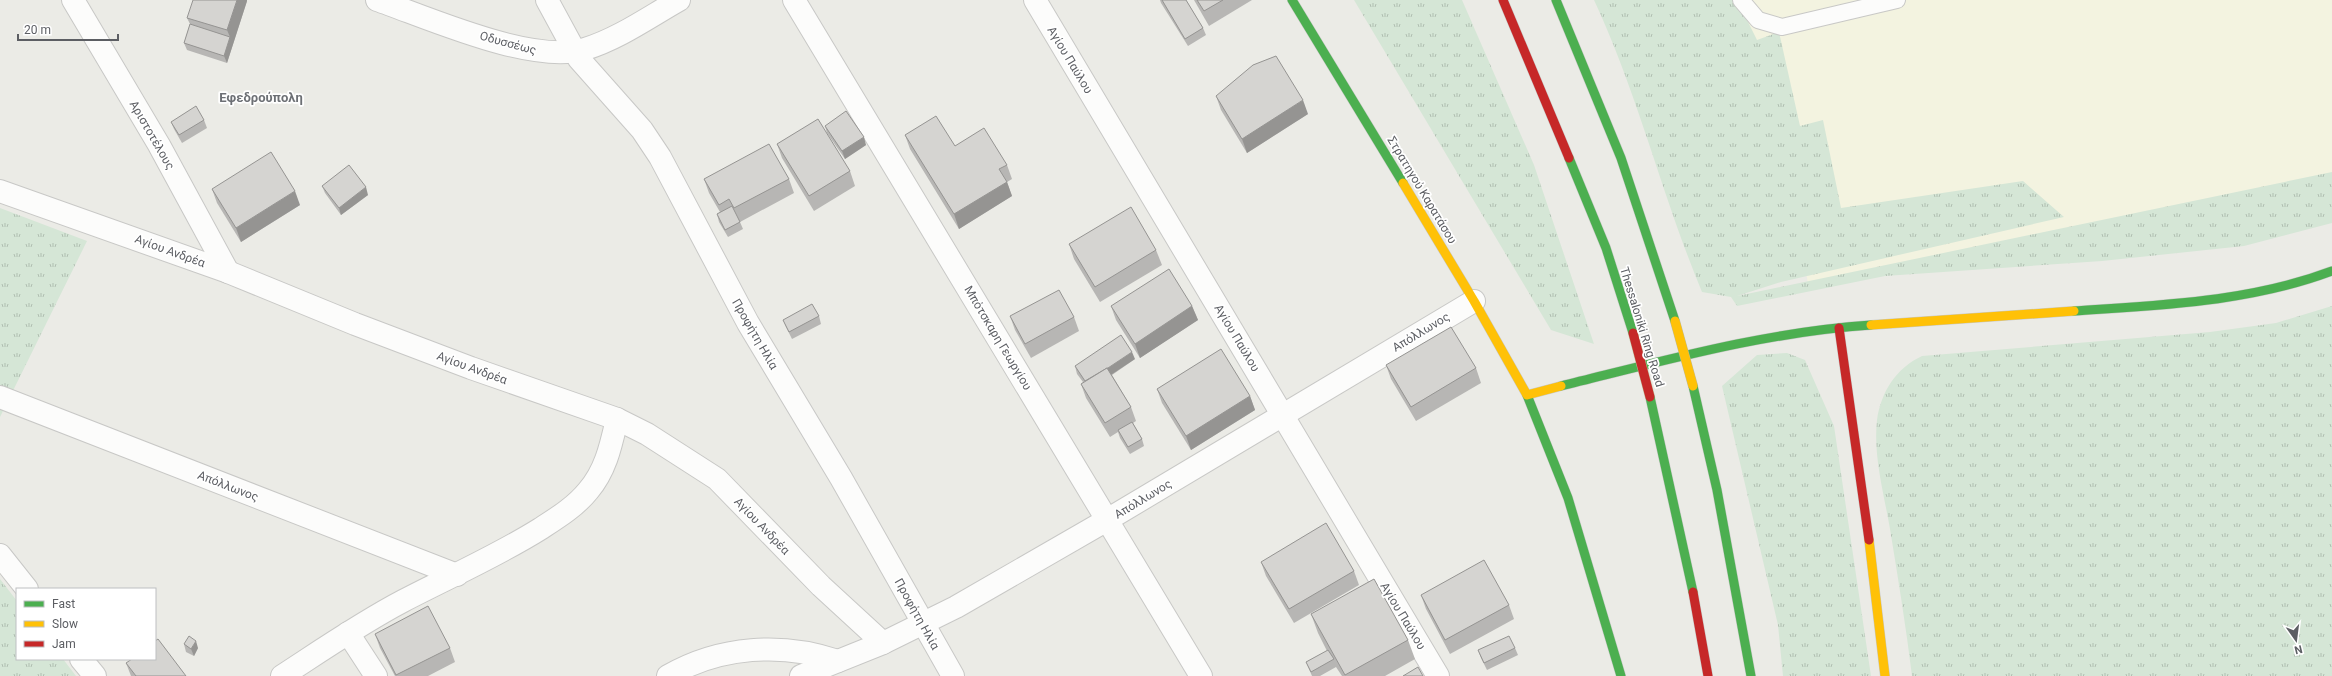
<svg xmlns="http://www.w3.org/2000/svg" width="2332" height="676" viewBox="0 0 2332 676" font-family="Roboto,sans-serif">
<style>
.commercial{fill:#f3f3e0}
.grass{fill:url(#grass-tufts)}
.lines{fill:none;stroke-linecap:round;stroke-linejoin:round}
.lane-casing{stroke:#c8c8c6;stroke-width:18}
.street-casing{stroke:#c8c8c6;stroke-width:24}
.fast-casing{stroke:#c7c8c6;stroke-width:10}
.slow-casing{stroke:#c7c8c6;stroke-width:10}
.jam-casing{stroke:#c7c8c6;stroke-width:10}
.lane{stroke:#fcfcfb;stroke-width:16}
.street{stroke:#fcfcfb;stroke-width:22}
.fast{stroke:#4caf50;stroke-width:9}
.slow{stroke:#ffc107;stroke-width:9}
.jam{stroke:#c62828;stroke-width:9}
.slow-bridge-casing{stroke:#beba97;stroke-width:10;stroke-linecap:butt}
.jam-bridge-casing{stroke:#beba97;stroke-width:10;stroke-linecap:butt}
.slow-bridge{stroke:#ffc107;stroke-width:9}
.jam-bridge{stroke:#c62828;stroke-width:9}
.wall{fill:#b7b6b4}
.shaded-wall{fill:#959492}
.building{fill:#d5d4d1;stroke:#959492}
.labels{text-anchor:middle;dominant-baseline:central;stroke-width:3.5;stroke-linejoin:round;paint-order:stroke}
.street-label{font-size:12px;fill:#5c5e63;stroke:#fff}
.neighbourhood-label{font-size:13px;font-weight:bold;fill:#6d7075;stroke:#fff}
</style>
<defs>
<pattern id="grass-tufts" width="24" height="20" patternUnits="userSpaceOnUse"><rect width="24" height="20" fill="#d5e6d6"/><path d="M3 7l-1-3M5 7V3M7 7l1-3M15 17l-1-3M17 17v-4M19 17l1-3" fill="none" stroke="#b0beb1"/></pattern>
</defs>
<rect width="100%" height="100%" fill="#ebebe6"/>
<polygon class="commercial" points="1691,0 2332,0 2332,175 1808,284 1795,206"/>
<g class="grass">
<polygon points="1354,0 1462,0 1534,165 1594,344 1551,330"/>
<path d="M1594,0H1737L1757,40L1779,32L1800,126L1823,120L1841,208L2023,181L2064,217L1781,282L1737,296L2332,172V223L2244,246L2102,261L1885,276L1737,306L1731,297L1702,292C1662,196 1638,94 1594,0Z"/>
<polygon points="0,208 87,241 0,417"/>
<path d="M2332,306V676H1912C1906,627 1898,578 1890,529C1884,494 1873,456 1877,420C1881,392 1896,368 1922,356L2210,332L2276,323Z"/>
<polygon points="1787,353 1805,360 1834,426 1871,676 1783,676 1778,625 1722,386 1757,355"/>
<polygon points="0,579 17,601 17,659 63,659 76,676 0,676"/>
</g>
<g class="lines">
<defs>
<polyline id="lane" points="1741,0 1758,20 1782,27 1897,0"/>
<g id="street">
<polyline points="73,0 159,145 228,272"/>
<path d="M377,0C429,18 533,65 585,49C618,39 649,17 679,0"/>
<polyline points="547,0 579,59 642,130 660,157 748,323 841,478 953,676"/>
<polyline points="794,0 1201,676"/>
<polyline points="1035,0 1438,676"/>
<polyline points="0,191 228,272 355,324 471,368 617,419 647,434 717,479 821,586 883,643"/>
<polyline points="0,397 457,575"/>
<polyline points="0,555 27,589"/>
<polyline points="348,633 376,676"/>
<polyline points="81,659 95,676"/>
<path d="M282,676C322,650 361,623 403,601C449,577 497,556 540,529C557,518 575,507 588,491C606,470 611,445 617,419"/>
<path d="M668,676C720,646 782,642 838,661"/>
<polyline points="801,676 883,643 956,607 1107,520 1474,301"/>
</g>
<g id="fast">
<polyline points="1292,0 1403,183"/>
<polyline points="1556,0 1621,158 1675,321"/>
<polyline points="1569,158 1606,248 1633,333"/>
<path d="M2074,311C2161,305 2250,302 2332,271"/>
<path d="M1561,386C1663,361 1765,332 1871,325"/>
<polyline points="1693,386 1717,490 1751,676"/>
<polyline points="1527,395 1568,498 1621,676"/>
<polyline points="1650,397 1693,592"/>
</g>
<g id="slow">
<polyline points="1403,183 1474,301 1527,395 1561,386"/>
<polyline points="1871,325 2074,311"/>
<polyline points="1869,540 1885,676"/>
</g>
<g id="jam">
<polyline points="1503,0 1569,158"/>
<polyline points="1839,328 1869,540"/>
<polyline points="1693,592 1708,676"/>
</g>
</defs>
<use href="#lane" class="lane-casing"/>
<use href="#street" class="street-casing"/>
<use href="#fast" class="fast-casing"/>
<use href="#slow" class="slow-casing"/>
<use href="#jam" class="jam-casing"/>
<use href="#lane" class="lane"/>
<use href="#street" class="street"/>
<use href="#fast" class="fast"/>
<use href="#slow" class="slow"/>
<use href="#jam" class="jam"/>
<defs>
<polyline id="slow-bridge" points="1675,321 1693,386"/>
<polyline id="jam-bridge" points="1633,333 1650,397"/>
</defs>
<use href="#slow-bridge" class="slow-bridge-casing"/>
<use href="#jam-bridge" class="jam-bridge-casing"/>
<use href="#slow-bridge" class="slow-bridge"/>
<use href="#jam-bridge" class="jam-bridge"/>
</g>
<g class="wall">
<polygon points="1160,0 1186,0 1203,28 1206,35 1188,46 1161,3"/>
<polygon points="1194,0 1252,0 1209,26"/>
<polygon points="247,1 227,63 187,50 184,43 190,24 187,18"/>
<polygon points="1216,96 1308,114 1247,153 1221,110"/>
<polygon points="204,120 207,128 182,143 174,129 171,122"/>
<polygon points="825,126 866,145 845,159 827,133"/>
<polygon points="905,135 955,146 1007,165 1012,179 1007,182 1012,196 959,229 910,149"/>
<polygon points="777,144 850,171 855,186 814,211 782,158"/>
<polygon points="704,179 789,179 794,193 740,222 743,229 728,237 719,222 717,214 720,212 709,193"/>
<polygon points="322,186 368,195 341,215 325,193"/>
<polygon points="212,189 300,205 241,242 217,203"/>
<polygon points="1069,244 1156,250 1162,265 1100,302 1074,259"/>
<polygon points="1111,306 1192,306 1198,320 1140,358 1116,320"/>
<polygon points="819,316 821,324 792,339 786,327 783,320"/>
<polygon points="1010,316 1074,317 1079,331 1031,358 1015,330"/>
<polygon points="1135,359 1112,375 1131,407 1136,421 1133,423 1142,439 1144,446 1130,454 1120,438 1118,432 1110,437 1086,398 1081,384 1083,382 1077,374 1075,366"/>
<polygon points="1386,365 1476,368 1481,383 1416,421 1391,379"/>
<polygon points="1157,389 1250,396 1255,410 1191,450 1162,403"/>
<polygon points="1261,562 1354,571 1359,585 1294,623 1266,576"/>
<polygon points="1421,595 1509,605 1514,619 1450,654 1426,609"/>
<polygon points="1311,614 1408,640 1415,659 1385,676 1342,676 1336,667 1320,676 1312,676 1306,662 1327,651 1318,633"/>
<polygon points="375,634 450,648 455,662 428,676 395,676 380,648"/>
<polygon points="184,644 198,648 194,656 186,652"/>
<polygon points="1515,648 1518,655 1487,670 1481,658 1478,650"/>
<polygon points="126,663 186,676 131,676"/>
</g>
<g class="shaded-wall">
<polygon points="237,0 247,0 247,1 227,63 224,56 230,37 227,30"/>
<polygon points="1303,100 1308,114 1247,153 1242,139"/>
<polygon points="864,137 866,145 845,159 842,151"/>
<polygon points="1007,182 1012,196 959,229 954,214"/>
<polygon points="366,187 368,195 341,215 339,208"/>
<polygon points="295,191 300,205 241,242 236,228"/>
<polygon points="1192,306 1198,320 1140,358 1135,344"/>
<polygon points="1132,352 1135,359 1088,390 1086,383"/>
<polygon points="1250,396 1255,410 1191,450 1186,436"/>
<polygon points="196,641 198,648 194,656 191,649"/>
</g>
<g class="building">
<polygon points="193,0 237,0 227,30 187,18"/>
<polygon points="1162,0 1186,0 1203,28 1185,39"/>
<polygon points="1197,0 1223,0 1204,11"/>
<polygon points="190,24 230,37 224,56 184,43"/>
<polygon points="1276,56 1303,100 1242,139 1216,96 1253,65"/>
<polygon points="196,106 204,120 179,135 171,122"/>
<polygon points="846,111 864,137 842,151 825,126"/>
<polygon points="936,116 955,146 984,128 1007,165 999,169 1007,182 954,214 905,135"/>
<polygon points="818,119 850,171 809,196 777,144"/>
<polygon points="769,144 789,179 734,208 729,199 719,205 704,179"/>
<polygon points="271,152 295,191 236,228 212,189"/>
<polygon points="349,165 366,187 339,208 322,186"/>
<polygon points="732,206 740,222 725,230 717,214"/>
<polygon points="1131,207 1156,250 1095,287 1069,244"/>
<polygon points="1169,269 1192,306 1135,344 1111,306"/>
<polygon points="1059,290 1074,317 1025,344 1010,316"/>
<polygon points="812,304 819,316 789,332 783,320"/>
<polygon points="1451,327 1476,368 1411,407 1386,365"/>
<polygon points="1121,335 1132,352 1108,368 1107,368 1085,381 1075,366"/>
<polygon points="1221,349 1250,396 1186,436 1157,389"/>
<polygon points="1107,368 1131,407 1105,423 1081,384"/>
<polygon points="1132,422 1142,439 1128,447 1118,430"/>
<polygon points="1326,523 1354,571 1289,609 1261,562"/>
<polygon points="1484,560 1509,605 1445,640 1421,595"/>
<polygon points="1374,579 1408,640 1345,675 1311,614"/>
<polygon points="428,606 450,648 396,675 375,634"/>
<polygon points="189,636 196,641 191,649 184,644"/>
<polygon points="1509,636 1515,648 1484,663 1478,650"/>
<polygon points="158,639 186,676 136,676 126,663 132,659 155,659 155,641"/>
<polygon points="1328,650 1334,659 1311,672 1306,662"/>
<polygon points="1418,667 1423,676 1403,676"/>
</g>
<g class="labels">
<g class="street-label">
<text transform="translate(508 43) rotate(15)">Οδυσσέως</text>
<text transform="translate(1070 60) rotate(59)">Αγίου Παύλου</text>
<text transform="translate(152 135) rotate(60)">Αριστοτέλους</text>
<text transform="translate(1422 190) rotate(59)">Στρατηγού Καρατάσου</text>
<text transform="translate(170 251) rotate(20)">Αγίου Ανδρέα</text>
<text transform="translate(1642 327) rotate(73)">Thessaloniki Ring Road</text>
<text transform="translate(1421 332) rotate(-31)">Απόλλωνος</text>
<text transform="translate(755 334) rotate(60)">Προφήτη Ηλία</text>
<text transform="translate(998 338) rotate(59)">Μπότσκαρη Γεωργίου</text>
<text transform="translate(1237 338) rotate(59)">Αγίου Παύλου</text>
<text transform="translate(472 368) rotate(20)">Αγίου Ανδρέα</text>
<text transform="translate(228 486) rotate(21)">Απόλλωνος</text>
<text transform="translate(1143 499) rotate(-31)">Απόλλωνος</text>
<text transform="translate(762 526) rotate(46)">Αγίου Ανδρέα</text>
<text transform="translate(917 614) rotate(61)">Προφήτη Ηλία</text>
<text transform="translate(1403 616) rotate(59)">Αγίου Παύλου</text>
</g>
<g class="neighbourhood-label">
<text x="261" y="97">Εφεδρούπολη</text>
</g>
</g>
<rect x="16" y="588" width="140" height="72" fill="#ffffff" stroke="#bebfc1"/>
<rect x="24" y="601" width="20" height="6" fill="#4caf50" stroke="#bebfc1"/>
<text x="52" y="608" font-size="12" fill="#5c5e63">Fast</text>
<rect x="24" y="621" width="20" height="6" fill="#ffc107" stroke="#bebfc1"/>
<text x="52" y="628" font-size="12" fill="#5c5e63">Slow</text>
<rect x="24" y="641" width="20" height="6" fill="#c62828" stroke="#bebfc1"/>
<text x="52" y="648" font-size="12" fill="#5c5e63">Jam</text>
<g transform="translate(2296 640) rotate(166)" stroke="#ffffff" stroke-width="3" paint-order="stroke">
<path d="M0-3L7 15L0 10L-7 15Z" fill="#5c5e63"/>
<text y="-6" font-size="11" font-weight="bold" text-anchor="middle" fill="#5c5e63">N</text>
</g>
<path d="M18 34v6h100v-6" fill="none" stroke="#5c5e63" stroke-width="2"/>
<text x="24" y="34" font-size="12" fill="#5c5e63" stroke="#ffffff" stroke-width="3" paint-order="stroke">20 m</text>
</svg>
